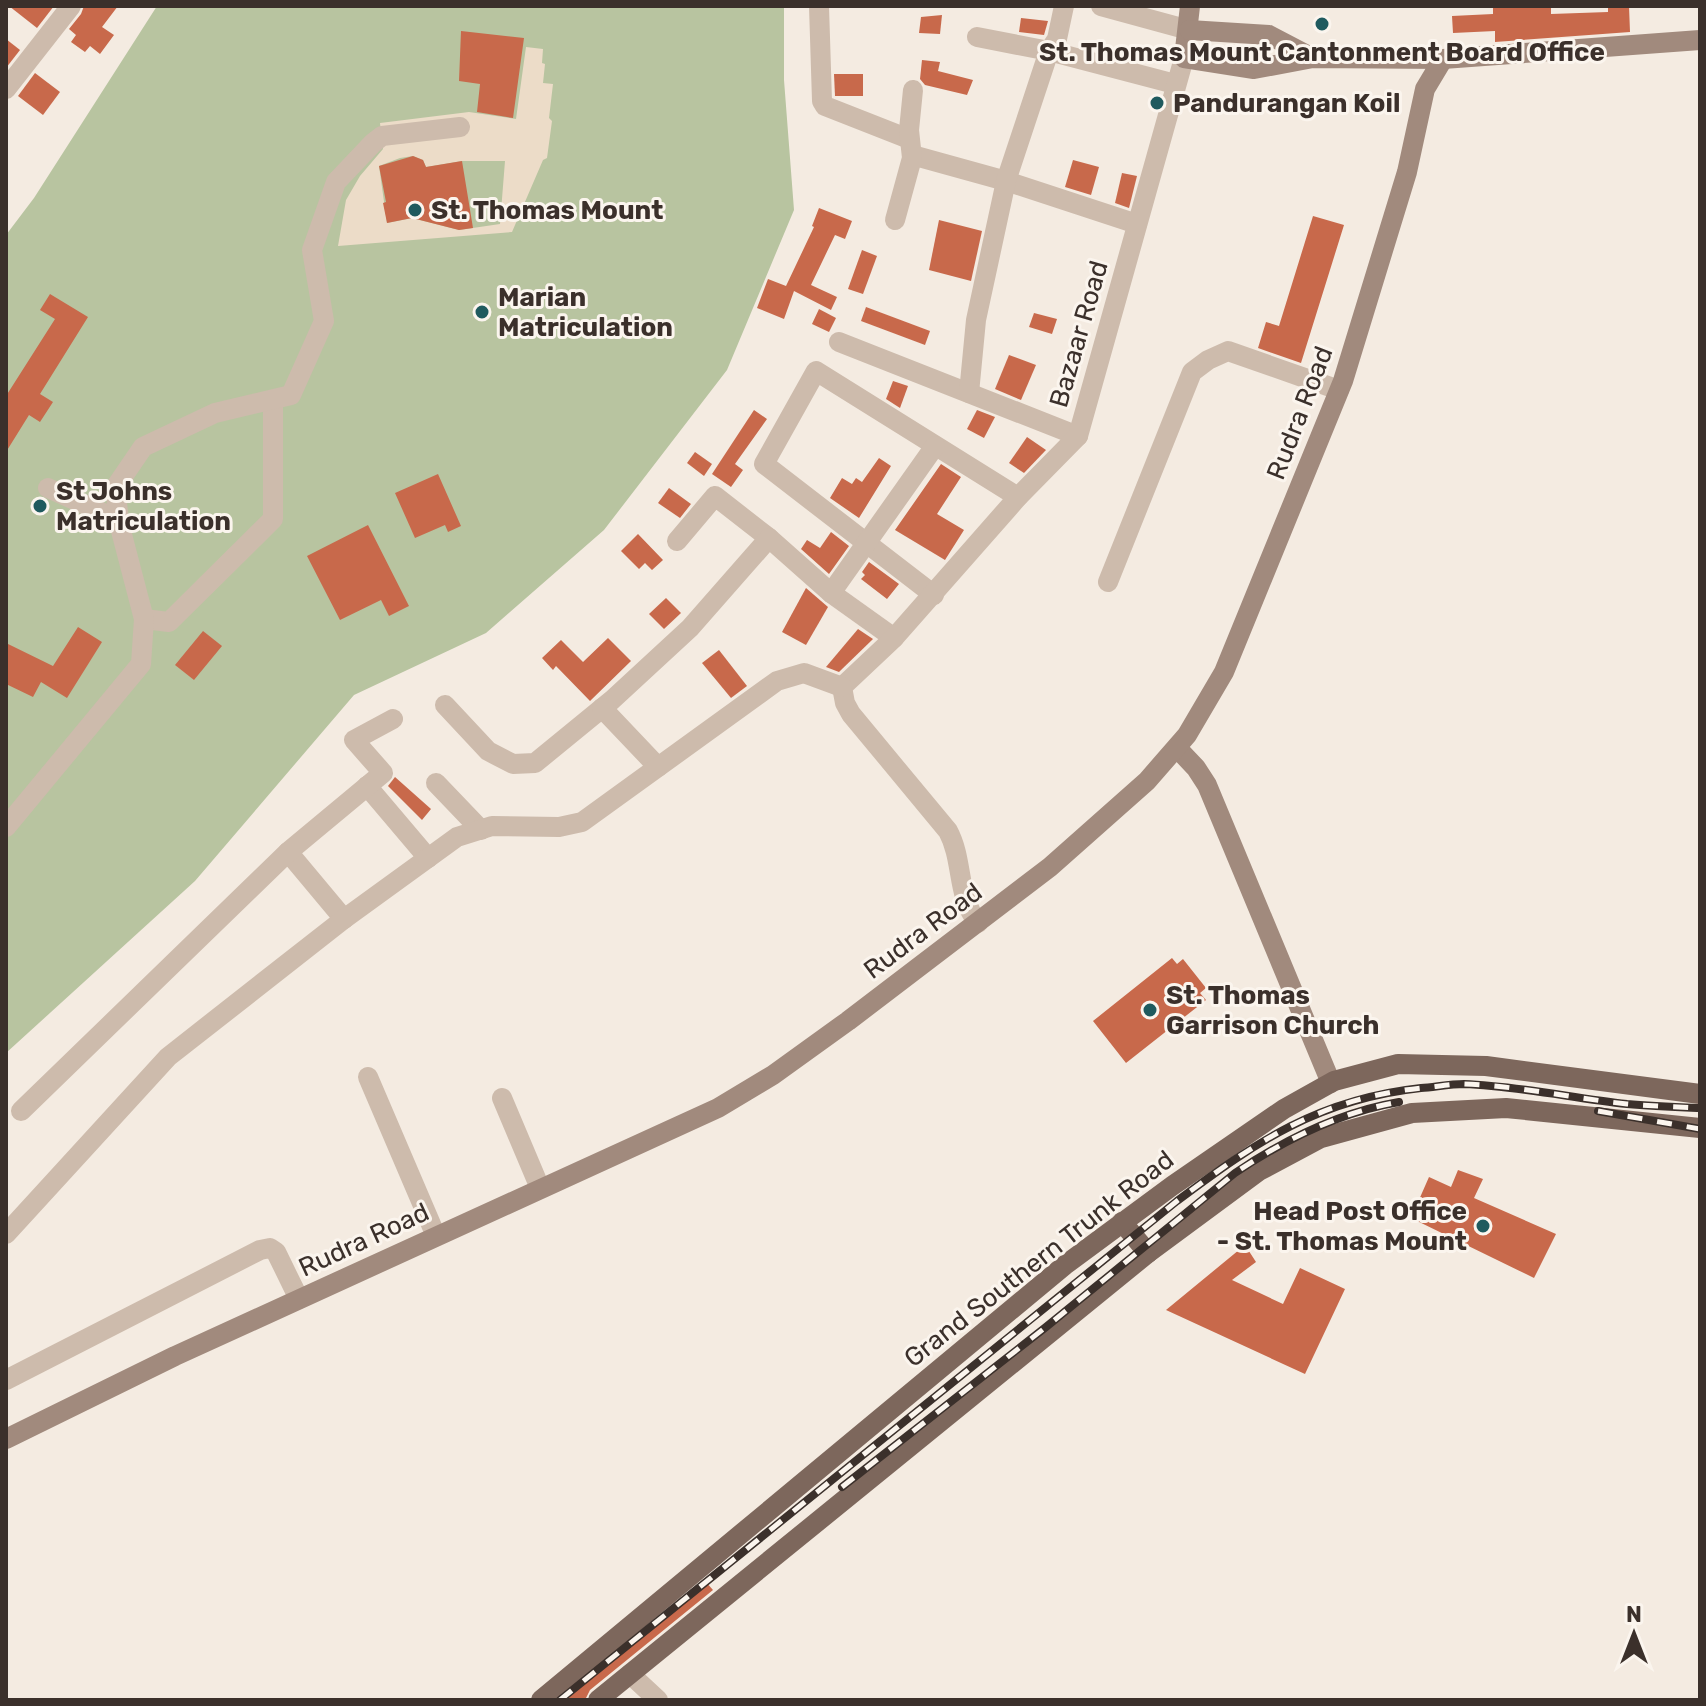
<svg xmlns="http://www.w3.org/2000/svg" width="1706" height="1706" viewBox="0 0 1706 1706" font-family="Rubik,sans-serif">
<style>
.green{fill:#b8c4a0}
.plaza{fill:#ecdcc8;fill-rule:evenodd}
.building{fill:#c8694b}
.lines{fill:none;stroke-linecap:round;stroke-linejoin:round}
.street{stroke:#cdbbac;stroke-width:20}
.secondary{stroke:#a18a7d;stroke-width:20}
.primary{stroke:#7d675c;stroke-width:20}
.rail-casing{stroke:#3b302b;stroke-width:8}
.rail{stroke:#fbf5ee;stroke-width:5;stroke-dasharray:15;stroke-linecap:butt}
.poi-dot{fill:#1f5a5e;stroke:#fbf5ee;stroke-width:3}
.labels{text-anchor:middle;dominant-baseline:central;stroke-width:6;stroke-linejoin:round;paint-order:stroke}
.poi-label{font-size:26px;font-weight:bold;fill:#3b302b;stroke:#fbf5ee;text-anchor:start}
.street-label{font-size:26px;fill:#3b302b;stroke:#fbf5ee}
</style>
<rect width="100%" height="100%" fill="#f4ebe1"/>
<polygon class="green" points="157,6 784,6 784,80 794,210 727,370 604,530 486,633 354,695 195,881 6,1053 6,235 34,198"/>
<path class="plaza" d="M526,47L543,49L542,63L545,64L543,83L553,84L549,118L552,121L547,158L543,160L512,232L338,246L346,200L360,176L383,149L380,123L469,112L516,119ZM413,156L423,160L426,167L462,161H505L500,224L459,230L412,218L387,223L379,166L400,158Z"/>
<g class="building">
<polygon points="9,6 54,6 37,28"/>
<polygon points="84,6 118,6 102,27 114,35 100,54 90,46 85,52 71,42 76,35 69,29 81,14"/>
<polygon points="1493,6 1551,6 1551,14 1608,12 1608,6 1629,6 1630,32 1495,42 1495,31 1453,33 1452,16 1493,14"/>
<polygon points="942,15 940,34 919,33 921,17"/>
<polygon points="1021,18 1048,21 1044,35 1019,32"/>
<polygon points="461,31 524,38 513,118 477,112 480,84 459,81"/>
<polygon points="6,39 20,50 6,68"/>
<polygon points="922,60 940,62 938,71 973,80 967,95 925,85 920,79"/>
<polygon points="35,73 60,92 43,115 18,96"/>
<polygon points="834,74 863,74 863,96 835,96"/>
<polygon points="413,156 423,160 426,167 462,161 473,228 459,230 412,218 387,223 383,203 386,202 379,166"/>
<polygon points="1073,160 1099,167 1091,195 1065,187"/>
<polygon points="1122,173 1137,176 1129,208 1115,203"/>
<polygon points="819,208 852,221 845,239 835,235 811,285 837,297 831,310 794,291 784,319 757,308 768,279 786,286 814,227 812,226"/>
<polygon points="1313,216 1344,225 1301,363 1258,348 1266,322 1279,326"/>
<polygon points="939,220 982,231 971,281 929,270"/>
<polygon points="862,250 877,256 863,294 848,289"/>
<polygon points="50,294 88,317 40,394 53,402 40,422 29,415 6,452 6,396 55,319 40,310"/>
<polygon points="866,307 930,331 925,345 861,321"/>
<polygon points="819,309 836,318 829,332 812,324"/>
<polygon points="1034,313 1057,319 1052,334 1029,327"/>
<polygon points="1009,355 1036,365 1021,400 995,389"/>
<polygon points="893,381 908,386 900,408 886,399"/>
<polygon points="754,410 767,419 735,464 743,470 731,487 712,474"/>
<polygon points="977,410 995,417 984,438 967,429"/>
<polygon points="1027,437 1046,450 1024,473 1009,463"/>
<polygon points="695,452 712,464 704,476 687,463"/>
<polygon points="879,458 891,466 859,518 830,498 842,478 852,484 856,478 862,482"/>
<polygon points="941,464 961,477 937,514 964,530 945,560 895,530"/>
<polygon points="438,474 461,526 448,532 445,525 415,538 395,493"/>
<polygon points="669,488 691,504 680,518 658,503"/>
<polygon points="368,525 409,606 389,616 381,600 340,620 307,556"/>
<polygon points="831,532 849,546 829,574 801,549 807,540 820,548"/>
<polygon points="638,534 663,560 652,570 645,563 639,569 621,551"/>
<polygon points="869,562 899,584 887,599 861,579 865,575 862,572"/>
<polygon points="806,588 828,607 806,645 782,632"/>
<polygon points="666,598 681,613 664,629 649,614"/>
<polygon points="78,627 102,642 67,698 41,682 33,697 6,684 6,643 53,666"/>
<polygon points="858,629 873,639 839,672 826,667"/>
<polygon points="203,631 222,646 194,680 175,665"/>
<polygon points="608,638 631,661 590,701 556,666 553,670 542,658 561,640 583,662"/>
<polygon points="719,650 747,686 731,698 702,663"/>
<polygon points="395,777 431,809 422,820 388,786"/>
<polygon points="1172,958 1177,964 1183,959 1206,988 1200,993 1206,1000 1126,1063 1093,1021"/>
<polygon points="1458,1170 1483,1179 1474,1198 1556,1234 1534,1278 1411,1218 1429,1177 1451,1187"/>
<polygon points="1245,1245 1256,1262 1232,1280 1283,1304 1300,1268 1345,1289 1305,1374 1166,1310"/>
<polygon points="705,1581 713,1590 590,1690 585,1700 561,1700"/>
</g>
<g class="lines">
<g class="street">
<polyline points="819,6 822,101 825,106 909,139"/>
<polyline points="1101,6 1189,30"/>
<polyline points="977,37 1049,51 1175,84"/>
<polyline points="6,89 71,6"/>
<polyline points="912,155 1006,181 1137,224"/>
<polyline points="895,220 912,158 909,130 913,90"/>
<polyline points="839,342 1078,436"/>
<polyline points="969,393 976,320 1006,181 1049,51 1057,39 1064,6"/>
<polyline points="48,488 119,520"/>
<polyline points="677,541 715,496 769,538"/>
<polyline points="1108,582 1192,372 1208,360 1228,351 1339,390"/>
<polyline points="831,593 894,638"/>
<polyline points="934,595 764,464 816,371 1018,497"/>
<polyline points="144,619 169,622 273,519 273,400"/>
<polyline points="842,687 894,638 1018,497 1078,436 1184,58"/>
<path d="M842,687L845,703L851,714L948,831C964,861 956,895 978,923"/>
<polyline points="445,705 488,751 513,764 535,763 612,700 690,628 769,538 831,593 935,446"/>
<polyline points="602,708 658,767"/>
<polyline points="436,783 481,830"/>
<polyline points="367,786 428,858"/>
<polyline points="6,827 141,664 144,619 120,527 115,488 143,447 215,413 291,395 324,321 312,250 336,182 373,143 382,136 460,127"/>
<polyline points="288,852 344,919"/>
<polyline points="368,1077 436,1236"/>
<polyline points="502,1098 540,1188"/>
<polyline points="21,1111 288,852 383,773 354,740 393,719"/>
<polyline points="6,1234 168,1057 344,919 457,837 492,826 559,827 582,822 777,681 804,673 842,687"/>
<polyline points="6,1380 260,1250 270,1248 276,1252 299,1299"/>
<polyline points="630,1674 658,1700"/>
</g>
<g class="secondary">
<polyline points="1190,6 1184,58 1254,69 1313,58 1443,59 1700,40"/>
<polyline points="1189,30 1269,35 1313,58"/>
<polyline points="1177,748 1196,768 1207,785 1331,1083"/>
<polyline points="6,1439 175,1356 718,1108 773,1075 848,1021 1050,867 1147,781 1187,735 1224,672 1343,381 1407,172 1425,89 1443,59"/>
</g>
<g class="primary">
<polyline points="1122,1222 1148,1253"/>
<polyline points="541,1700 1065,1265 1172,1186 1284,1109 1334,1081 1398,1064 1486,1066 1700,1094"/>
<polyline points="598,1700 1148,1253 1259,1171 1321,1138 1412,1113 1506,1108 1700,1128"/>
</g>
<defs>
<g id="rail">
<polyline points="1598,1111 1700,1129"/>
<path d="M842,1487L1046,1327L1235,1173C1284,1140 1340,1112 1399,1102"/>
<path d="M560,1700L1177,1201C1257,1141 1319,1099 1421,1088C1435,1087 1450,1084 1464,1084C1519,1086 1572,1098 1627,1104C1651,1106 1676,1107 1700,1108"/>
</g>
</defs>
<use href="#rail" class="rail-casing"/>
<use href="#rail" class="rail"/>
</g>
<g class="poi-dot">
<circle cx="1322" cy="24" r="8"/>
<circle cx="1157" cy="103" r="8"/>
<circle cx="415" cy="210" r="8"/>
<circle cx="482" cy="312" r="8"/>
<circle cx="40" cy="506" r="8"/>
<circle cx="1150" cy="1010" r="8"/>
<circle cx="1483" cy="1226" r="8"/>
</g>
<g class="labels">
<g class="poi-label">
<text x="1322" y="52" text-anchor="middle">St. Thomas Mount Cantonment Board Office</text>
<text x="1173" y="103">Pandurangan Koil</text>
<text x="431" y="210">St. Thomas Mount</text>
<text x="498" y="297">Marian<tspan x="498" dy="30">Matriculation</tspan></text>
<text x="56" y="491">St Johns<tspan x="56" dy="30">Matriculation</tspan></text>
<text x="1166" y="995">St. Thomas<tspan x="1166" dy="30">Garrison Church</tspan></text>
<text x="1467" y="1211" text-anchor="end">Head Post Office<tspan x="1467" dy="30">- St. Thomas Mount</tspan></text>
</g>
<g class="street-label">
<text transform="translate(1079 334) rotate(-74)">Bazaar Road</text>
<text transform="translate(1300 413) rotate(-69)">Rudra Road</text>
<text transform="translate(923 931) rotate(-37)">Rudra Road</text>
<text transform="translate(364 1240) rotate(-25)">Rudra Road</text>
<text transform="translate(1039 1259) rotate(-38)">Grand Southern Trunk Road</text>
</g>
</g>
<rect width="1706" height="1706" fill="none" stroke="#3b302b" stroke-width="16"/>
<g transform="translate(1634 1634)" stroke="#fbf5ee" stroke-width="6" paint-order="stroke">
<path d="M0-6L14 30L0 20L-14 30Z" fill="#3b302b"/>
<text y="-12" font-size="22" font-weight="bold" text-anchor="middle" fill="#3b302b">N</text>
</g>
</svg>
